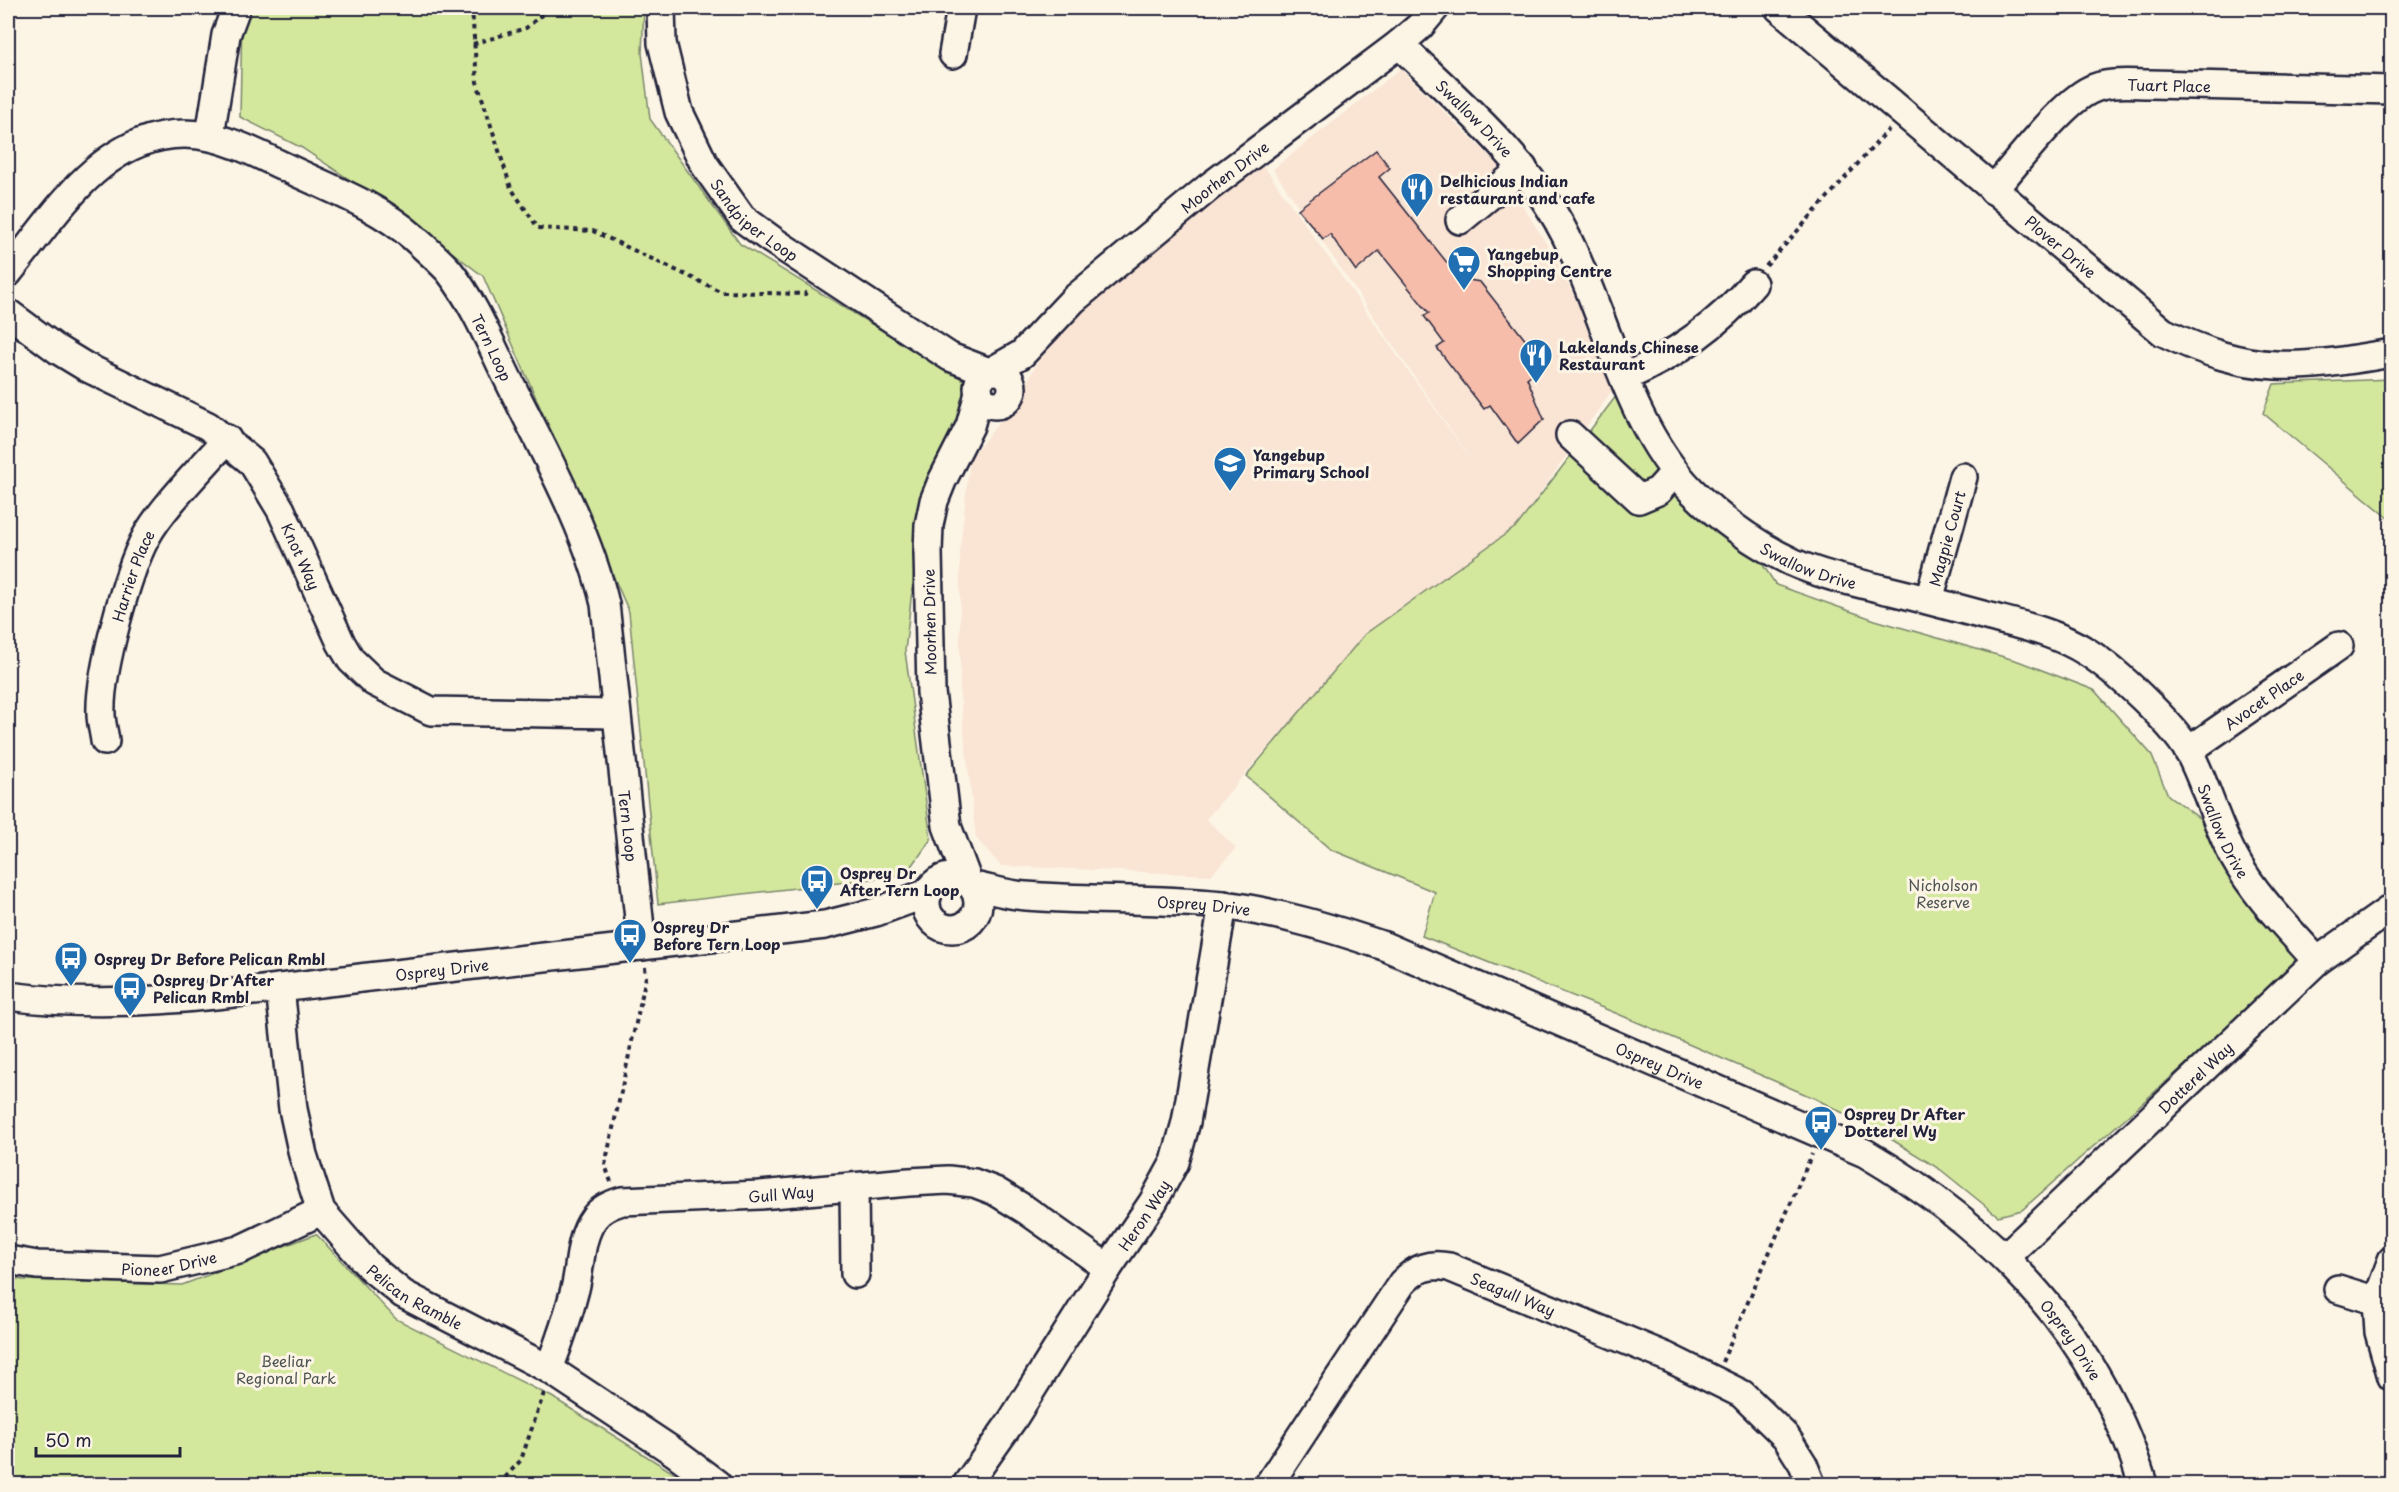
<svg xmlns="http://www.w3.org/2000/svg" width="2399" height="1492" viewBox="0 0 2399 1492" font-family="'Playpen Sans',sans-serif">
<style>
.built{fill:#fae4d4}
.green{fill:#d3e89d;stroke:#7a856c;stroke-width:1.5}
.building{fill:#f6bdab;stroke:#22223b;stroke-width:1.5}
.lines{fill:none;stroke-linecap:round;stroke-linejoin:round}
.minor-casing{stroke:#22223b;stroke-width:32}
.path{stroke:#22223b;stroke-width:4;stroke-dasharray:4.5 4.5;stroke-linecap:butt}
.minor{stroke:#fcf5e5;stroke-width:27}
.labels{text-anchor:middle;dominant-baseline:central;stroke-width:6;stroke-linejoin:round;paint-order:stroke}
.street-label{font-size:15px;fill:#22223b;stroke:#fcf5e5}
.poi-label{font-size:15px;font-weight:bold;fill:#22223b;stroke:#fcf5e5;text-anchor:start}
.park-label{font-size:15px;fill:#4e5454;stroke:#fcf5e5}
</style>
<rect width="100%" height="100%" fill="#fcf5e5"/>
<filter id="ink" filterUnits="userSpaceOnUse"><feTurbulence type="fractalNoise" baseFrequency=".0167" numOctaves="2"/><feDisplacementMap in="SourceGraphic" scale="12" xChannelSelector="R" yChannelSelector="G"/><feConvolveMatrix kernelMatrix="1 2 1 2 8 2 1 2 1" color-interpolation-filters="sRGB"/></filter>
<g filter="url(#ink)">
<polygon class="built" points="1400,69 1496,162 1552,253 1591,329 1615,386 1517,526 1368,632 1206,819 1236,848 1211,875 1001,866 976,838 960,695 960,550 970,458 1017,401 1053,333 1258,158 1478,470 1273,169"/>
<g class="green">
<polygon points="247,8 644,8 642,53 650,119 740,244 975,387 924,488 905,651 931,839 906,875 658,904 629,612 483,276 407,218 302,148 240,117 242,13"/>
<polygon points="2391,379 2392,379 2391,520 2263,413 2274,384"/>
<polygon points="1617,395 1755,553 1776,585 1875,620 2018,661 2094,690 2151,754 2168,795 2203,821 2239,892 2303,960 2022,1210 1998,1216 1941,1170 1878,1131 1814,1098 1618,1014 1422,936 1435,892 1330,849 1246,776 1365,634 1517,526"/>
<polygon points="316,1234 396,1319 552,1397 691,1484 8,1484 8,1277 23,1280 182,1285"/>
</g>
<polygon class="building" points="1376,150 1390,168 1379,177 1464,284 1469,280 1480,282 1545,365 1527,378 1544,419 1518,444 1490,405 1484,409 1437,348 1444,343 1424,316 1429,313 1379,251 1356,271 1330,234 1323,239 1298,209"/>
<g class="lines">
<defs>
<g id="minor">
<path id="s1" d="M661,8L662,43L679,112L704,164L742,218L772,240L950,357L989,372"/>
<path id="s2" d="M1779,8L2163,332C2253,376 2296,369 2392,353"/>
<path id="s3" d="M1399,44C1460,103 1526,157 1565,234C1607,316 1626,424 1692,491C1721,520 1755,544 1792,562C1823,576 1858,583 1891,591C1924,599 1957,608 1990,617C2024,626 2057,633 2087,652C2116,670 2172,723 2189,752C2207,786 2216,825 2235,859C2256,897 2289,929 2317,961"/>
<polyline points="953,54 961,8"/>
<polyline points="210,135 226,35 236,8"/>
<path id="s4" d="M1993,190C2015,165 2062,103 2090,90C2107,81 2131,84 2150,84L2392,90"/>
<polyline points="1460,220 1523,168"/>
<path id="s5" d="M8,273C45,228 82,166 139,143C194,121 235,143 285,167C328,188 377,205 413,237C425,248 438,259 449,271C475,304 491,345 510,383C544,452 587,528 605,604L642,946"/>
<path id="s6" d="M8,313L58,350L86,367L208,426L252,462L281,510L341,643L351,660L374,682L431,711L616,714"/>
<path id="s7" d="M992,371L1022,354L1073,300L1209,187L1399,44L1420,26L1435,8"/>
<circle cx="995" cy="388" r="17"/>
<path d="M1625,377C1676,355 1717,326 1753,284"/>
<polyline points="1570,435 1639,499 1658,491 1675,472"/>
<path id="s8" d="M1929,600L1963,477"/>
<path id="s9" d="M105,741C104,732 101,723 101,714C99,675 127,572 146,537C162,507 204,466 227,439"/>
<path id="s10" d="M2188,751L2339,646"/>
<circle cx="952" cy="903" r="26"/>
<polyline points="968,882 947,826 931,692 928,552 929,525 934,501 942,481 970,426 979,393"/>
<path id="s11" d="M973,886C990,889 1008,895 1026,896C1091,901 1157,898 1222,905C1278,912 1331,928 1384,946L1865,1153C1996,1230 2098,1335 2143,1484"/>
<path id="s12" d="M280,988L293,1109L303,1155L321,1211L370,1267L403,1294L549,1369L674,1452L717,1484"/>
<path id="s13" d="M8,996C128,1012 250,991 369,977C521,960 673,942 825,925L876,912L928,893"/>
<polyline points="854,1188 855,1274"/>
<path id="s14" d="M2006,1256L2317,961L2392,908"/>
<path id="s15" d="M8,1260L37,1265L160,1269L239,1250L321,1211"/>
<polyline points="2392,1260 2377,1301 2379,1332 2392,1377"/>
<polyline points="2338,1289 2377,1301"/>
<path id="s16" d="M549,1369C559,1343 568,1317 575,1289C581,1266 579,1238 594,1218C600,1209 612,1204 622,1201L760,1195L909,1182L948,1180L974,1183L995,1191L1026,1210L1108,1268"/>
<path id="s17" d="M967,1484L1013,1419L1108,1268L1153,1202L1175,1162L1186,1122L1223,905"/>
<path id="s18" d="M1269,1484L1402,1283C1416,1268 1429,1263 1449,1267L1667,1357L1742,1394L1786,1437L1803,1464L1811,1484"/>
</g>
</defs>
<use href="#minor" class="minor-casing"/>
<g class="path">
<polyline points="472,8 477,82 511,188 538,228 593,231 722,292 805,294 810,291"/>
<polyline points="473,44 526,28 550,8"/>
<polyline points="2386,112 2392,150"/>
<polyline points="1766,266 1889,129"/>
<polyline points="611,1182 605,1165 646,977 645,967"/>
<polyline points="1722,1362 1812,1154"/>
<polyline points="499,1484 521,1460 545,1390"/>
</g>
<use href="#minor" class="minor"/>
</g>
</g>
<defs>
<symbol id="restaurant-pin" viewBox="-11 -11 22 30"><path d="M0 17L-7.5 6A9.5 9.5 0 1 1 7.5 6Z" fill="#1f6fb2" stroke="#fcf5e5"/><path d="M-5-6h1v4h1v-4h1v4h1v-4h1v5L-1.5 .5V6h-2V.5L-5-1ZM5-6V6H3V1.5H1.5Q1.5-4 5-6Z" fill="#fff"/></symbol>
<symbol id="supermarket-pin" viewBox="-11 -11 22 30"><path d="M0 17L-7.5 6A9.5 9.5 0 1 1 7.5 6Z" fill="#1f6fb2" stroke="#fcf5e5"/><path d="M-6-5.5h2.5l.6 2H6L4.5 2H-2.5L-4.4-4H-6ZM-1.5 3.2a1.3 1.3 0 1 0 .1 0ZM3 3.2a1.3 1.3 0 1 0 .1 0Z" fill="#fff"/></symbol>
<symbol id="school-pin" viewBox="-11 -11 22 30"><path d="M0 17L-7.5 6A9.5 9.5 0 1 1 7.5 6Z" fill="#1f6fb2" stroke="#fcf5e5"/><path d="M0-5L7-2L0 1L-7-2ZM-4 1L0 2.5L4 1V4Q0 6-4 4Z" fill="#fff"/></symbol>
<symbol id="bus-pin" viewBox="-11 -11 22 30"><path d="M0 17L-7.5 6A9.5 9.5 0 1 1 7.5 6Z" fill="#1f6fb2" stroke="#fcf5e5"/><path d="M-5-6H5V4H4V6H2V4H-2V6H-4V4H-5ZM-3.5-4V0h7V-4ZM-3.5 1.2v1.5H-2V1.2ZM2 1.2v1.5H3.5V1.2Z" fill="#fff"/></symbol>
</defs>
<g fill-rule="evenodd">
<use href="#restaurant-pin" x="1398" y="170" width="38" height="52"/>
<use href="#supermarket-pin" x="1445" y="243" width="38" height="52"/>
<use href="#restaurant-pin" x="1517" y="336" width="38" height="52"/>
<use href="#school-pin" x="1211" y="444" width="38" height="52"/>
<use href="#bus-pin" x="798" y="862" width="38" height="52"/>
<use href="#bus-pin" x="611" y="916" width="38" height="52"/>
<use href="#bus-pin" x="52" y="939" width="38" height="52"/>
<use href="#bus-pin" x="111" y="969" width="38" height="52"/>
<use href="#bus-pin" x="1802" y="1103" width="38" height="52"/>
</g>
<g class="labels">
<g class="street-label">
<text stroke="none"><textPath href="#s4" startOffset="220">Tuart Place</textPath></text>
<text stroke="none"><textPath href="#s3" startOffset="106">Swallow Drive</textPath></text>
<text stroke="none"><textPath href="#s7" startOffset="304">Moorhen Drive</textPath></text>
<text stroke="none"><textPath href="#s1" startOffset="240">Sandpiper Loop</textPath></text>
<text stroke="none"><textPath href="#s2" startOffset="369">Plover Drive</textPath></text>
<text stroke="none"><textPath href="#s5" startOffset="624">Tern Loop</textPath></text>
<text stroke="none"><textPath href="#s8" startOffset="64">Magpie Court</textPath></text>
<text stroke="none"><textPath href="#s6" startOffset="394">Knot Way</textPath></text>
<text stroke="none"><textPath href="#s3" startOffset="682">Swallow Drive</textPath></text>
<text stroke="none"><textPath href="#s9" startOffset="170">Harrier Place</textPath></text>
<text transform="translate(929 622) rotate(-91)">Moorhen Drive</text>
<text stroke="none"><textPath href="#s10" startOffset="92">Avocet Place</textPath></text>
<text stroke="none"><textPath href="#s5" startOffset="1128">Tern Loop</textPath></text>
<text stroke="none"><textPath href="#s3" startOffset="1204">Swallow Drive</textPath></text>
<text stroke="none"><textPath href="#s11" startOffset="232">Osprey Drive</textPath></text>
<text stroke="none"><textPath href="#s13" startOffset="436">Osprey Drive</textPath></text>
<text stroke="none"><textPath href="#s11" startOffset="718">Osprey Drive</textPath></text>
<text stroke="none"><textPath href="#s14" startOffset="260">Dotterel Way</textPath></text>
<text stroke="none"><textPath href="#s16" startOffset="351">Gull Way</textPath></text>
<text stroke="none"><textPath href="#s17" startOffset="322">Heron Way</textPath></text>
<text stroke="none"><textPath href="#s15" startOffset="162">Pioneer Drive</textPath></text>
<text stroke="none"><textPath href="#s12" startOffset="356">Pelican Ramble</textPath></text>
<text stroke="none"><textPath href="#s18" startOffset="363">Seagull Way</textPath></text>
<text stroke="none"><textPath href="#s11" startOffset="1222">Osprey Drive</textPath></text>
</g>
<g class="poi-label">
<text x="1440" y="180">Delhicious Indian<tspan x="1440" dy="17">restaurant and cafe</tspan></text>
<text x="1487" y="253">Yangebup<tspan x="1487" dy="17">Shopping Centre</tspan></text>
<text x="1559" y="346">Lakelands Chinese<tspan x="1559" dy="17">Restaurant</tspan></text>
<text x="1253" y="454">Yangebup<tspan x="1253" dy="17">Primary School</tspan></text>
<text x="840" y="872">Osprey Dr<tspan x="840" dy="17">After Tern Loop</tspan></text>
<text x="653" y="926">Osprey Dr<tspan x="653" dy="17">Before Tern Loop</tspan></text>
<text x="94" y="958">Osprey Dr Before Pelican Rmbl</text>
<text x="153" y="979">Osprey Dr After<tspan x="153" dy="17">Pelican Rmbl</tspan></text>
<text x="1844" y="1113">Osprey Dr After<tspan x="1844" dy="17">Dotterel Wy</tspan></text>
</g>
<g class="park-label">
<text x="1943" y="884">Nicholson<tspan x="1943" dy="17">Reserve</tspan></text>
<text x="286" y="1360">Beeliar<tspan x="286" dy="17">Regional Park</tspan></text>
</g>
</g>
<rect width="2399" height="1492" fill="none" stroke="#fcf5e5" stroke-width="30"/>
<rect x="15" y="15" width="2369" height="1462" fill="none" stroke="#22223b" stroke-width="2" filter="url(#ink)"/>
<path d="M36 1447v9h144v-9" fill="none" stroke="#22223b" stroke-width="3"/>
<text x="45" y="1447" font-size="18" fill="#22223b" stroke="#fcf5e5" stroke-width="4.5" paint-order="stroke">50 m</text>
</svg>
